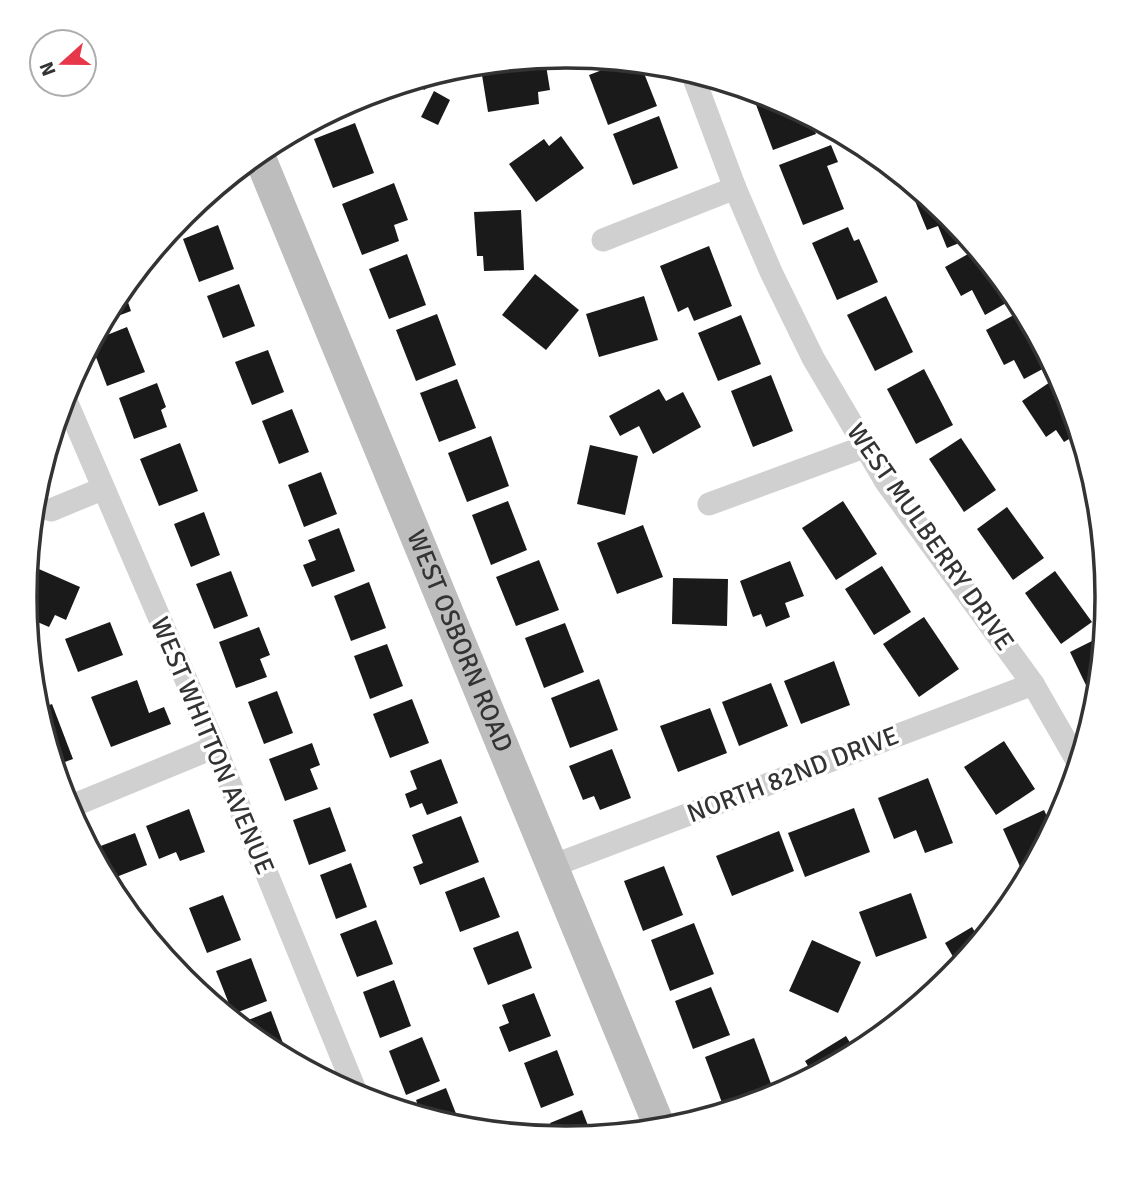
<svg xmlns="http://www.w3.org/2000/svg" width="1132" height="1195" viewBox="0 0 1132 1195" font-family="Signika,sans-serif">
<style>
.building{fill:#1a1a1a}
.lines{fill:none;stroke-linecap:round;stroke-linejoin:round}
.street{stroke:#d0d0d0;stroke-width:23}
.secondary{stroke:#bdbdbd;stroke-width:32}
.labels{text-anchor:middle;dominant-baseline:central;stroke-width:7;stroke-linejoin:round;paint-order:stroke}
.street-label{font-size:26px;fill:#333;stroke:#fff}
.rim{fill:none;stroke:#333;stroke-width:3.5}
</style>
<rect width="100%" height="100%" fill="#fff"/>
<g class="building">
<polygon points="545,59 550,90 538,92 539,104 488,112 481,69"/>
<polygon points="623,62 640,63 657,106 608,125 589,75"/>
<polygon points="455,68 424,90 417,79"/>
<polygon points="434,91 450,100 438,125 421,117"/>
<polygon points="769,96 810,117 816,134 773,150 755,102"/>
<polygon points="659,116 678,168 633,185 613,134"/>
<polygon points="355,123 374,173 333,188 314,139"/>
<polygon points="561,136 584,168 536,202 509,164 544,139 549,146"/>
<polygon points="831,145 838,162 827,166 844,209 803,225 779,165"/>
<polygon points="394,183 408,220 394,225 399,241 362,255 342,204"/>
<polygon points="922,192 949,215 969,239 947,248 938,226 927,230 913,196"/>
<polygon points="207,195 211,206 180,218 183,214"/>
<polygon points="521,210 524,270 484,271 483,256 477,256 474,212"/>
<polygon points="218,225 234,269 199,282 183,239"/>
<polygon points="848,227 854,241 859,239 878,282 837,300 812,243"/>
<polygon points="709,246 732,306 694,321 688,307 678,312 660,266"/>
<polygon points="977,249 1015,298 985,315 972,290 961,296 945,267"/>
<polygon points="407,254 426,305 389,319 369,269"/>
<polygon points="535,274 579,310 546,350 502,315"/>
<polygon points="239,284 255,326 223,338 207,296"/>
<polygon points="123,288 131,311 102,322 116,296"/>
<polygon points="644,296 658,340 599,357 586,314"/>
<polygon points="886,296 913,352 875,371 847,315"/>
<polygon points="1023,310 1052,364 1024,379 1014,360 1004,365 986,330"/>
<polygon points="437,314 456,365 416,381 396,330"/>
<polygon points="741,315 761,364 718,381 698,333"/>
<polygon points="127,327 145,372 107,386 91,344 92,341"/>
<polygon points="268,350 284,392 252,405 235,362"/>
<polygon points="924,369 953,425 916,444 887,389"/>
<polygon points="771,375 793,431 753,447 731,391"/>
<polygon points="1059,376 1066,391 1079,433 1064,442 1056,430 1046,437 1022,401"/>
<polygon points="457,379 476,428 439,442 420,393"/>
<polygon points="157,383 166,407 161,410 167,427 134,439 119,398"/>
<polygon points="659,389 666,401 683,392 701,427 653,454 639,426 620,436 609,416"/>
<polygon points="292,409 309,452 279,464 262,421"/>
<polygon points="491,436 509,486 467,502 448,453"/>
<polygon points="961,438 996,490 964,512 929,459"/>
<polygon points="180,443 198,491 159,506 140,459"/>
<polygon points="590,445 638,456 625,515 577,504"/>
<polygon points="1085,453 1096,489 1077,460"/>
<polygon points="321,472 337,514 304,527 288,485"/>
<polygon points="508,501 527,550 491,565 472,515"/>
<polygon points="843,501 877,554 836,580 802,528"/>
<polygon points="1007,507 1044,558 1013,580 977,529"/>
<polygon points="204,512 220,555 191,567 174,524"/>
<polygon points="643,525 663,577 617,594 597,543"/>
<polygon points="339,528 355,571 312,587 303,565 316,560 308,540"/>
<polygon points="539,560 559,610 516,626 496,577"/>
<polygon points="790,561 804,596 785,603 790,617 766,627 761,614 753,617 740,581"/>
<polygon points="32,566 80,587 66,620 55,615 49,627 26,617 25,597 26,579"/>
<polygon points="882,566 911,612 874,635 845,589"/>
<polygon points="231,571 248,616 214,629 196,584"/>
<polygon points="1055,571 1092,622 1061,644 1025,593"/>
<polygon points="673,578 728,579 727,626 672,624"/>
<polygon points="369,582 386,628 351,641 334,596"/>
<polygon points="924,617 959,669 919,697 883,644"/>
<polygon points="110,622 123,655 78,672 65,639"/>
<polygon points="565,623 584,672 544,688 525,638"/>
<polygon points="259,627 270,655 260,659 267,677 236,688 219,642"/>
<polygon points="1104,635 1097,704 1096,706 1070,652"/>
<polygon points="387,644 403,686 370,699 354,656"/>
<polygon points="834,661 850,705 801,724 784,681"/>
<polygon points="599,679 618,730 570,748 551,698"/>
<polygon points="137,680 149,713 164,707 171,724 111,747 91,697"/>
<polygon points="771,683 788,726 739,746 722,702"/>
<polygon points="277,691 293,733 264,744 248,702"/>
<polygon points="412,699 429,743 390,758 373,714"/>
<polygon points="52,704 73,759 54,766 37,710"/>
<polygon points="710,708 727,753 678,772 660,726"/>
<polygon points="1004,741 1035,789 996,815 964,767"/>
<polygon points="312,743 320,765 310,769 318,789 285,801 269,759"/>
<polygon points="612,749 631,798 600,810 594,796 583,800 569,766"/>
<polygon points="441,759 458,803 427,815 422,803 410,808 405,794 417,789 410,771"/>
<polygon points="928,778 953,843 925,853 916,830 894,839 878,798"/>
<polygon points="330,807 346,851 309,865 293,820"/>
<polygon points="854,808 870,852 805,877 788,833"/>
<polygon points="189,809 205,852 180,861 176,852 159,859 146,826"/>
<polygon points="1044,810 1053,829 1026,880 1003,829"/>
<polygon points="461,816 479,862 420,885 413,867 423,863 412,835"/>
<polygon points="779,831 794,871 732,896 716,856"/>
<polygon points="135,833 147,865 106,881 90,850"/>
<polygon points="351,863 367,907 336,919 320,875"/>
<polygon points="664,866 683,915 643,931 624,881"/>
<polygon points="484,877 500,917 460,932 445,892"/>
<polygon points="911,893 927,938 876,957 859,912"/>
<polygon points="223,895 241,940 207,953 189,908"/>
<polygon points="376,920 393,964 357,977 340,934"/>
<polygon points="694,923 714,974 670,991 651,940"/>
<polygon points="972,927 981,942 959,967 945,943"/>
<polygon points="518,931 532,968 488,985 473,948"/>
<polygon points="812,940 861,962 838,1013 789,991"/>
<polygon points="251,958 267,1001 233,1014 216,971"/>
<polygon points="394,980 411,1026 380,1038 363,992"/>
<polygon points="711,987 730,1035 693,1049 675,1001"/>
<polygon points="534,993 551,1036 509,1052 499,1027 509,1023 502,1005"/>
<polygon points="271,1011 287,1054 282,1056 265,1048 238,1024"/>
<polygon points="846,1036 856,1053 814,1076 805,1061"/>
<polygon points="422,1037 440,1081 406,1095 389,1051"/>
<polygon points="754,1038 773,1089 724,1108 705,1057"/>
<polygon points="557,1050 574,1095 541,1108 524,1063"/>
<polygon points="446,1088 462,1129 422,1117 416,1100"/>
<polygon points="582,1110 592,1136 556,1138 550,1123"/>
</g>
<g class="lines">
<g class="street">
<polyline points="692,73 735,188 771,272 813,358 886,482 1033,684 1079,764"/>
<polyline points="603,240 735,188"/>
<polyline points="64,396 215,747 358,1097"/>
<polyline points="709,504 864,447"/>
<polyline points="51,510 102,489"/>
<polyline points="67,808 215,747"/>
<polyline points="552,866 1033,684"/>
</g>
<path class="secondary" id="s1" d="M258,153L661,1130"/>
</g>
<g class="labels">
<g class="street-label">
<text transform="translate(930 537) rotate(55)">WEST MULBERRY DRIVE</text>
<text stroke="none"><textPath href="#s1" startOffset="528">WEST OSBORN ROAD</textPath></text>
<text transform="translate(212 746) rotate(67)">WEST WHITTON AVENUE</text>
<text transform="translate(793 775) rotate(-21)">NORTH 82ND DRIVE</text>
</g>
</g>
<path d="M0 0H1132V1195H0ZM37 597a529 529 0 1 1 1058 0a529 529 0 1 1-1058 0Z" fill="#fff" fill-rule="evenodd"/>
<path class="rim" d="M37 597a529 529 0 1 1 1058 0a529 529 0 1 1-1058 0Z"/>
<g transform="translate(63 63) rotate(249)"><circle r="33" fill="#ffffff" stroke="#adadad" stroke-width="2"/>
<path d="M0-5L12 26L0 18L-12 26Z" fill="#e7374a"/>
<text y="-10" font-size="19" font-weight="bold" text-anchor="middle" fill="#333333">N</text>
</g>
</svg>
